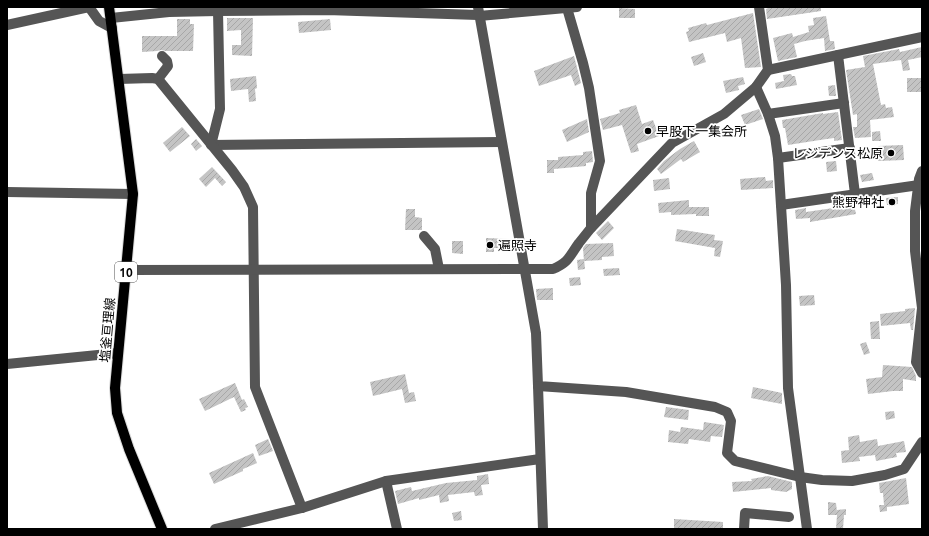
<svg xmlns="http://www.w3.org/2000/svg" width="929" height="536" viewBox="0 0 929 536" font-family="Ubuntu,'Noto Sans JP',sans-serif">
<style>
.building{fill:url(#building-hatch)}
.lines{fill:none;stroke-linecap:round;stroke-linejoin:round}
.major-casing{stroke:#dbdbdb;stroke-width:12}
.minor{stroke:#555;stroke-width:10}
.major{stroke:#000;stroke-width:10}
.poi-dot{fill:#000;stroke:#fff;stroke-width:1.5}
.labels{text-anchor:middle;dominant-baseline:central;stroke-width:3.5;stroke-linejoin:round;paint-order:stroke}
.shield{fill:#fff;stroke:#4c4c4c;stroke-width:1}
.shield-label{font-size:12px;font-weight:bold;fill:#000}
.poi-label{font-size:13px;fill:#000;stroke:#fff;text-anchor:start}
.street-label{font-size:13px;fill:#000;stroke:#fff}
</style>
<defs>
<pattern id="building-hatch" width="6" height="6" patternUnits="userSpaceOnUse"><rect width="6" height="6" fill="#c4c4c4"/><path d="M-1 1l2-2M0 6l6-6M5 7l2-2" fill="none" stroke="#a7a7a7"/></pattern>
</defs>
<rect width="100%" height="100%" fill="#fff"/>
<g class="building">
<polygon points="770,7 821,7 821,11 767,19 766,9"/>
<polygon points="619,8 635,9 635,18 619,18"/>
<polygon points="753,13 761,67 745,68 741,38 727,42 725,33 689,42 686,32 689,31 688,28 706,23 707,25"/>
<polygon points="826,16 830,41 834,41 835,49 825,51 824,38 805,41 794,44 797,57 778,61 773,38 792,33 793,37 809,32 808,26 814,25 813,18"/>
<polygon points="227,18 253,18 252,56 232,55 232,45 241,45 241,30 227,31"/>
<polygon points="177,19 190,19 190,24 194,24 193,51 166,51 161,50 157,51 142,52 142,36 177,36"/>
<polygon points="330,19 331,30 299,33 298,22"/>
<polygon points="922,47 922,57 908,60 910,70 903,71 901,60 873,64 881,105 885,104 886,108 892,107 894,117 870,120 871,137 855,138 853,127 857,127 857,114 853,115 846,70 865,67 863,56 899,49 900,52"/>
<polygon points="703,53 706,62 694,66 691,57"/>
<polygon points="574,56 581,83 575,86 571,75 539,86 534,71"/>
<polygon points="791,74 792,76 795,76 797,85 776,89 775,83 784,81 783,75"/>
<polygon points="256,76 257,88 255,89 256,101 249,102 248,89 231,91 230,79"/>
<polygon points="743,77 745,84 738,86 739,90 726,93 723,81"/>
<rect x="907" y="78" width="15" height="14"/>
<polygon points="835,85 836,96 829,96 828,86"/>
<polygon points="636,105 642,124 653,120 659,136 637,144 639,151 631,153 622,125 603,130 600,119 620,113 619,110"/>
<polygon points="759,109 763,119 745,125 741,115"/>
<polygon points="838,112 842,140 834,141 834,138 820,140 788,145 785,128 783,128 782,120 823,113 823,114"/>
<polygon points="587,119 589,132 567,142 562,130"/>
<polygon points="182,127 190,136 170,152 163,143"/>
<polygon points="880,131 881,141 872,141 872,132"/>
<polygon points="196,139 202,146 196,151 191,144"/>
<polygon points="694,141 700,152 683,162 681,159 661,174 657,169 664,161 680,149"/>
<polygon points="903,145 904,160 878,161 878,146"/>
<polygon points="592,151 593,162 586,163 586,166 554,169 554,173 547,173 547,160 558,160 558,157 583,155 583,152"/>
<polygon points="836,161 837,171 827,172 826,162"/>
<polygon points="212,167 226,182 222,186 215,178 206,187 199,179"/>
<polygon points="872,173 874,180 862,182 860,175"/>
<polygon points="765,177 766,181 773,180 773,188 741,190 740,179"/>
<polygon points="669,178 670,189 654,191 653,180"/>
<polygon points="898,197 898,204 887,205 886,198"/>
<polygon points="689,200 689,207 709,207 709,216 696,216 696,214 671,215 671,212 659,213 658,203"/>
<polygon points="854,205 856,214 810,222 810,218 796,219 795,210 806,208 806,212"/>
<polygon points="406,209 415,209 415,217 422,218 422,230 405,230"/>
<polygon points="608,221 614,228 602,240 596,233"/>
<polygon points="677,229 715,235 714,240 723,241 720,257 714,256 715,248 675,241"/>
<polygon points="486,238 511,239 510,248 494,248 494,252 486,252"/>
<polygon points="452,241 463,241 463,254 452,253"/>
<polygon points="613,243 614,256 602,257 602,260 584,261 583,248 586,244"/>
<polygon points="584,259 585,269 578,270 577,260"/>
<polygon points="619,268 620,275 604,276 603,269"/>
<polygon points="580,277 581,285 570,286 569,278"/>
<polygon points="553,288 553,300 537,300 536,289"/>
<polygon points="814,295 815,305 800,306 799,296"/>
<polygon points="915,308 913,330 911,330 910,323 881,326 880,314 905,311 905,309"/>
<polygon points="879,321 880,339 871,339 870,322"/>
<polygon points="866,342 870,353 864,355 860,344"/>
<polygon points="883,365 912,367 916,376 916,381 903,379 903,391 893,391 868,394 866,379 882,377"/>
<polygon points="405,374 409,393 414,392 416,401 405,403 402,389 373,396 370,382"/>
<polygon points="235,383 242,400 244,399 248,407 245,408 246,410 241,412 234,397 205,411 199,399"/>
<polygon points="753,387 782,393 782,404 751,398"/>
<polygon points="666,407 689,410 688,420 664,417"/>
<polygon points="894,411 895,418 886,420 885,412"/>
<polygon points="704,422 724,425 722,437 711,436 710,442 689,439 688,444 668,442 669,430 680,432 681,427 703,430"/>
<polygon points="859,435 860,442 877,439 878,446 904,441 906,452 896,453 897,457 876,461 875,455 859,457 860,461 842,463 841,451 849,450 848,437"/>
<polygon points="268,439 273,451 259,456 255,445"/>
<polygon points="253,453 257,463 243,469 243,471 214,484 209,473"/>
<polygon points="488,474 489,484 481,485 483,495 475,496 474,492 448,495 449,501 440,503 439,495 419,500 419,498 398,504 395,491 411,487 412,491 446,483 477,480 477,476"/>
<polygon points="768,476 792,482 792,489 786,492 771,490 771,488 733,492 732,482 752,481 751,479"/>
<polygon points="906,478 909,504 887,507 887,511 880,512 879,505 884,505 883,493 880,493 879,483"/>
<polygon points="828,502 836,503 837,512 837,510 846,509 846,515 844,515 843,529 836,529 837,515 828,515"/>
<polygon points="461,511 462,520 454,521 452,513"/>
<polygon points="674,519 723,522 723,529 674,529"/>
</g>
<g class="lines">
<defs>
<polyline id="major" points="109,7 133,194 115,388 117,413 129,449 162,529"/>
</defs>
<use href="#major" class="major-casing"/>
<g class="minor">
<polyline points="89,7 99,21 112,28"/>
<polyline points="478,7 536,333 538,386 626,392 715,407 727,412 731,421 727,453 735,461 800,477 822,480 852,481 885,475 904,469 922,442"/>
<polyline points="567,8 583,63 589,88 600,161 591,193 591,228"/>
<polyline points="218,11 220,109 211,145 501,142"/>
<polyline points="111,18 169,12 218,11 327,10 478,15 479,16 577,7"/>
<polyline points="7,25 89,7"/>
<polyline points="838,55 855,194"/>
<polyline points="768,70 922,37"/>
<polyline points="119,79 152,78 158,79 232,170 244,187 253,207 255,387 302,508"/>
<polyline points="158,79 168,66 167,61 162,56"/>
<polyline points="756,87 768,114 775,136 778,158 786,285 788,388 807,529"/>
<polyline points="768,114 844,103"/>
<polyline points="778,158 850,148"/>
<polyline points="922,171 919,179 915,211 915,251 922,308 916,362 922,373"/>
<polyline points="7,192 133,194"/>
<polyline points="781,205 919,185"/>
<polyline points="424,236 435,249 439,269"/>
<path d="M126,270L553,269C569,262 569,257 579,243C583,238 587,233 591,228L672,143L724,114L756,87L768,70L759,7"/>
<polyline points="7,364 118,353"/>
<polyline points="538,386 543,529"/>
<polyline points="386,481 397,529"/>
<polyline points="215,529 302,508 386,481 540,459"/>
<polyline points="744,529 745,513 789,517"/>
</g>
<use href="#major" class="major"/>
</g>
<g class="poi-dot">
<circle cx="648" cy="131" r="4"/>
<circle cx="891" cy="153" r="4"/>
<circle cx="892" cy="202" r="4"/>
<circle cx="490" cy="245" r="4"/>
</g>
<g class="labels">
<rect class="shield" x="115" y="262" width="22" height="20" rx="3"/>
<g class="shield-label">
<text x="126" y="272">10</text>
</g>
<g class="poi-label">
<text x="656" y="131">早股下一集会所</text>
<text x="883" y="153" text-anchor="end">レジデンス松原</text>
<text x="884" y="202" text-anchor="end">熊野神社</text>
<text x="498" y="245">遍照寺</text>
</g>
<g class="street-label">
<text transform="translate(107 330) rotate(-85)">塩釜亘理線</text>
</g>
</g>
<rect width="929" height="536" fill="none" stroke="#000000" stroke-width="16"/>
</svg>
